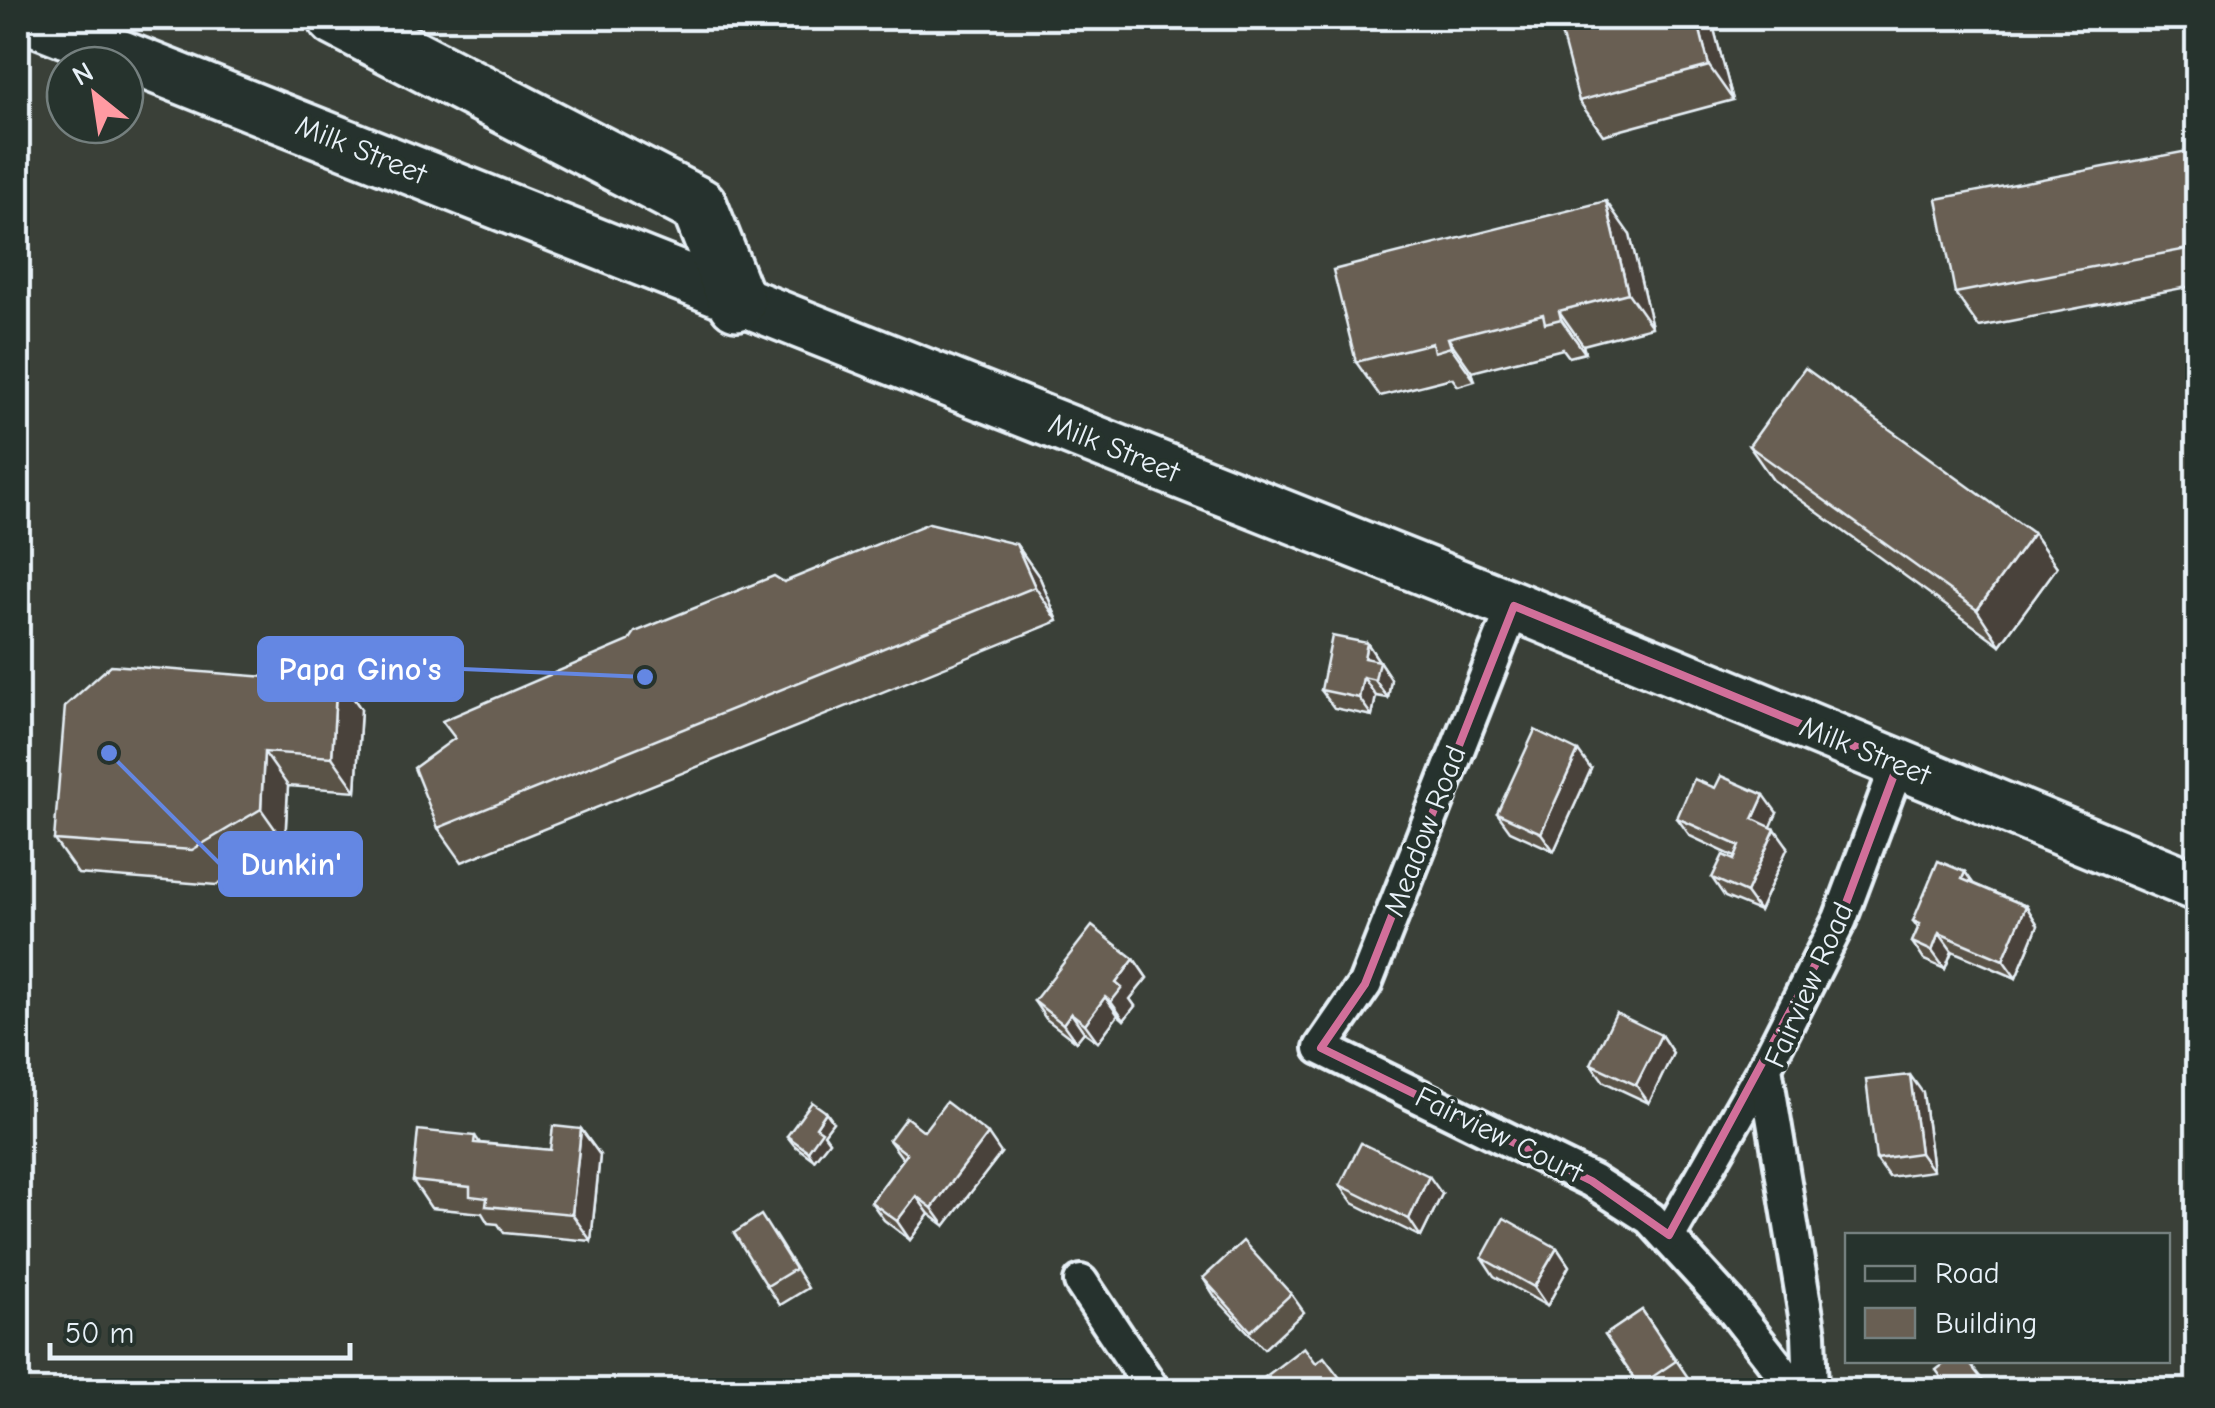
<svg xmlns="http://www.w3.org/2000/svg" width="2215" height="1408" viewBox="0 0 2215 1408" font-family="'Comic Neue',sans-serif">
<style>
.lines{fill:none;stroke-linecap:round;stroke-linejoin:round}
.street-casing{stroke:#e8f1f8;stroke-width:40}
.secondary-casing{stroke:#e8f1f8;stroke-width:55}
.highway-casing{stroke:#e8f1f8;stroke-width:62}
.street{stroke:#26332d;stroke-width:32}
.secondary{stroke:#26332d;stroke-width:48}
.highway{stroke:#26332d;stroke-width:55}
.wall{fill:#5a5247;stroke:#e8f1f8;stroke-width:2.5}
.shaded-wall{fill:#4a423a;stroke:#e8f1f8;stroke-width:2.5}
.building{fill:#695f53;stroke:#e8f1f8;stroke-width:2.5}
.marked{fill:none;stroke:#d16f9a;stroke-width:8;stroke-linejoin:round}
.labels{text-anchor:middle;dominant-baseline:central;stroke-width:9;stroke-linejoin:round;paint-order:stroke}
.street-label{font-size:30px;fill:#e8f1f8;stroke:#26332d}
.leader{fill:none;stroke:#6487e3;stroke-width:4}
.callout-dot{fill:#6487e3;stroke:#26332d;stroke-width:4}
.callout{fill:#6487e3;stroke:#6487e3;stroke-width:4}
.callout-label{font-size:32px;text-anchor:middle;font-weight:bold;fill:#fff}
</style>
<rect width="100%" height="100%" fill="#3a4038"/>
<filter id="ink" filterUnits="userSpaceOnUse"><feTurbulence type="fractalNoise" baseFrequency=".01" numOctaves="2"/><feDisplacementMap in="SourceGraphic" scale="20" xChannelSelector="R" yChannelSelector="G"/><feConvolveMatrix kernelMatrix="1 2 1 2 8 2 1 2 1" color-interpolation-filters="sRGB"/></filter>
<g filter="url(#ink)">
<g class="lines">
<defs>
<g id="street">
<polyline points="1514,606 1365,984 1321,1048 1592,1181 1650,1218 1728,1303 1796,1390"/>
<polyline points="1669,1235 1765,1067"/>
<polyline points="1081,1282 1153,1390"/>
<polyline points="1811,1390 1809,1334 1765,1067 1840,919 1898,764"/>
</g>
<polyline id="secondary" points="27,18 1514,606 2198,887"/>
<polyline id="highway" points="336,18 699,206 737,302"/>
</defs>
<use href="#street" class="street-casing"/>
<use href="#secondary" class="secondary-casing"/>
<use href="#highway" class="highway-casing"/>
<use href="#street" class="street"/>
<use href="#secondary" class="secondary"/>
<use href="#highway" class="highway"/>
</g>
<g class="wall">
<polygon points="1711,18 1733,100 1603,135 1579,101"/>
<polygon points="2198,149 2198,285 1979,327 1955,293"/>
<polygon points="1630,235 1652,327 1583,345 1585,353 1569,357 1563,349 1472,372 1475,381 1458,386 1452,378 1380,396 1356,362"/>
<polygon points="1749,446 2033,533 2057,567 2000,645 1773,480"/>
<polygon points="1016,544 1040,578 1058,621 462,862 438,828 455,738 784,582"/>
<polygon points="1367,643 1391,679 1388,698 1376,696 1372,716 1334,708 1321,690"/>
<polygon points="337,675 361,709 356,791 288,786 285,843 216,885 78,874 54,840 267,677"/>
<polygon points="1591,769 1554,851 1510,831 1497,813"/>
<polygon points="1777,813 1770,827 1788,847 1759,911 1725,897 1712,878 1734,860 1735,857 1690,836 1677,818"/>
<polygon points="1965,872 1973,884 2026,906 2038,925 2016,978 1952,951 1945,969 1924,960 1912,942 1918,928 1913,921"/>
<polygon points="1134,959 1147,978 1130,999 1135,1006 1124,1020 1118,1015 1098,1042 1084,1032 1076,1042 1046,1019 1034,1001"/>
<polygon points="1661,1035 1673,1053 1649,1103 1604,1082 1591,1064"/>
<polygon points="1923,1093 1933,1171 1889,1177 1876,1159"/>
<polygon points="826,1112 833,1122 824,1134 829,1141 814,1160 794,1145 787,1136"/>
<polygon points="581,1129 600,1155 591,1241 504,1233 498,1224 488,1223 482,1213 431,1208 413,1181 475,1136 480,1143 550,1150"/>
<polygon points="924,1131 1001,1153 945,1226 929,1214 910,1240 884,1220 871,1202 903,1159 889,1140"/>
<polygon points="1340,1185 1442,1194 1421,1237 1353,1203"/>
<polygon points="774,1234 808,1288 780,1305 767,1286"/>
<polygon points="1557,1248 1569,1266 1547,1306 1494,1276 1482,1258"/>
<polygon points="1203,1278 1291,1294 1304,1312 1264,1349 1215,1297"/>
<polygon points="1642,1310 1689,1379 1672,1390 1642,1390 1605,1335"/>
</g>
<g class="shaded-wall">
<polygon points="1697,18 1711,18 1733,100 1709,66"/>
<polygon points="1606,201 1630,235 1652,327 1628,293"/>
<polygon points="1559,311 1583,345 1585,353 1561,319"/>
<polygon points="1448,338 1472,372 1475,381 1451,347"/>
<polygon points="2033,533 2057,567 2000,645 1977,610"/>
<polygon points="1016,544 1040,578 1058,621 1035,587"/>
<polygon points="1367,643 1391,679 1388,698 1375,680 1364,658"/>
<polygon points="337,675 361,709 356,791 332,757"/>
<polygon points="1363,677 1376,696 1372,716 1359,698"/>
<polygon points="1578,751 1591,769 1554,851 1541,833"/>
<polygon points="264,752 288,786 285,843 261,809"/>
<polygon points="1764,795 1777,813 1766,838 1753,819"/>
<polygon points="1775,829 1788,847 1759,911 1746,893"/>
<polygon points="1965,872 1978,890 1962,879"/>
<polygon points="2026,906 2038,925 2016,978 2003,960"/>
<polygon points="1939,933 1952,951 1945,969 1932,951"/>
<polygon points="1134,959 1147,978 1130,999 1135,1006 1124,1020 1111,1002 1116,983"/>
<polygon points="1105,997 1118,1015 1098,1042 1085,1024"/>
<polygon points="1071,1013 1084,1032 1076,1042 1063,1024"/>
<polygon points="1661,1035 1673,1053 1649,1103 1636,1085"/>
<polygon points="1910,1075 1923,1093 1933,1171 1920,1153"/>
<polygon points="826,1112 833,1122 824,1134 829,1141 814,1160 808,1151 816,1127"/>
<polygon points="581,1129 600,1155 591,1241 572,1214"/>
<polygon points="988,1134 1001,1153 945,1226 932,1208"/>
<polygon points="1429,1176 1442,1194 1421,1237 1409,1219"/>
<polygon points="916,1196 929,1214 910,1240 897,1221"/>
<polygon points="1557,1248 1569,1266 1547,1306 1534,1287"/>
</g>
<g class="building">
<polygon points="1557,18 1697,18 1709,66 1579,101"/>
<polygon points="2198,149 2198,247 1955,293 1937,199"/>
<polygon points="1606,201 1628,293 1559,311 1561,319 1545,323 1543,314 1448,338 1451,347 1434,352 1432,343 1356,362 1333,270"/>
<polygon points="1805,368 2033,533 1977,610 1749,446"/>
<polygon points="929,523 1016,544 1035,587 438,828 414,768 455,738 442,721 629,641 635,632 774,576 784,582"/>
<polygon points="1332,636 1367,643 1364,658 1379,661 1375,680 1363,677 1359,698 1321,690"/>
<polygon points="111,665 267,677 268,669 337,675 332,757 264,752 261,809 192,850 54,840 65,706"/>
<polygon points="1535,730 1578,751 1541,833 1497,813"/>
<polygon points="1721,776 1764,795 1753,819 1775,829 1746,893 1712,878 1723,855 1734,860 1740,846 1677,818 1694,779 1715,788"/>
<polygon points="1938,861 1965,872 1962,879 2026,906 2003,960 1939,933 1932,951 1912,942 1920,924 1913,921"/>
<polygon points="1092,926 1134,959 1116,983 1122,988 1111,1002 1105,997 1085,1024 1071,1013 1063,1024 1034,1001"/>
<polygon points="1616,1013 1661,1035 1636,1085 1591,1064"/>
<polygon points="1910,1075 1920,1153 1876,1159 1866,1080"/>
<polygon points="812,1102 826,1112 816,1127 822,1131 808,1151 787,1136"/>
<polygon points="946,1102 988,1134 932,1208 916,1196 897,1221 871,1202 907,1154 889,1140 906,1117 924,1131"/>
<polygon points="553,1126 581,1129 572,1214 486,1206 487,1198 470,1196 470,1187 413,1181 418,1130 475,1136 474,1143 550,1150"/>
<polygon points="1361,1143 1429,1176 1409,1219 1340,1185"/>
<polygon points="761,1215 795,1269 767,1286 734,1233"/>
<polygon points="1504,1218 1557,1248 1534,1287 1482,1258"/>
<polygon points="1243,1241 1291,1294 1251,1331 1203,1278"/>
<polygon points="1642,1310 1676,1361 1639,1386 1605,1335"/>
<polygon points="1304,1347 1316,1363 1324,1357 1349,1390 1275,1390 1265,1377"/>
<polygon points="1949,1360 1967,1360 1990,1390 1941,1390 1947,1385 1936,1370"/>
</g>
</g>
<path class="marked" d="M1514,606L1898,764L1840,919L1669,1235L1592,1181L1321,1048L1365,984Z"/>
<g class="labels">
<g class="street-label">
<text transform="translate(361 150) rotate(22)">Milk Street</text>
<text transform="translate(1114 448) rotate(22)">Milk Street</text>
<text transform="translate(1865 751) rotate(22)">Milk Street</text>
<text transform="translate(1425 831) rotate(-69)">Meadow Road</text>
<text transform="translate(1809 985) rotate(-66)">Fairview Road</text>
<text transform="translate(1499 1135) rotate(26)">Fairview Court</text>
</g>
</g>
<path class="leader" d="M645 677L462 669M109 753L220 864"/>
<g class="callout-dot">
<circle cx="645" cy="677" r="10"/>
<circle cx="109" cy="753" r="10"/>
</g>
<g class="callout">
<rect x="259" y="638" width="203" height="62" rx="10"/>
<rect x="220" y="833" width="141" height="62" rx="10"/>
</g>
<g class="callout-label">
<text x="360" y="680">Papa Gino's</text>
<text x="291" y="875">Dunkin'</text>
</g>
<rect width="2215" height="1408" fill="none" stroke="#26332d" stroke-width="60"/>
<rect x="30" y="30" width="2155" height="1348" fill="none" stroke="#e8f1f8" stroke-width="4" filter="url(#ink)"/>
<rect x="1845" y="1233" width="325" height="130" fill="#26332d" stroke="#747f7e" stroke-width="2.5"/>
<rect x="1865" y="1266" width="50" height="15" fill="#26332d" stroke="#747f7e" stroke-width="2.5"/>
<text x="1935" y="1283" font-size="30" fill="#e8f1f8">Road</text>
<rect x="1865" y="1308" width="50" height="30" fill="#695f53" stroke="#747f7e" stroke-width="2.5"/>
<text x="1935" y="1333" font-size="30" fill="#e8f1f8">Building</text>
<g transform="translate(95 95) rotate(330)"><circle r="48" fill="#26332d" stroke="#747f7e" stroke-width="2.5"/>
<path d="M0-8L18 38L0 25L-18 38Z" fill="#ff9aa2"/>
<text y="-15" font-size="28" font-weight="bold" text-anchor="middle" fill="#e8f1f8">N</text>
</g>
<path d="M50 1343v15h300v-15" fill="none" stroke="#e8f1f8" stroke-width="5"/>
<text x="65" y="1343" font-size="30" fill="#e8f1f8" stroke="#26332d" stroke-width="8" paint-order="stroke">50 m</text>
</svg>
